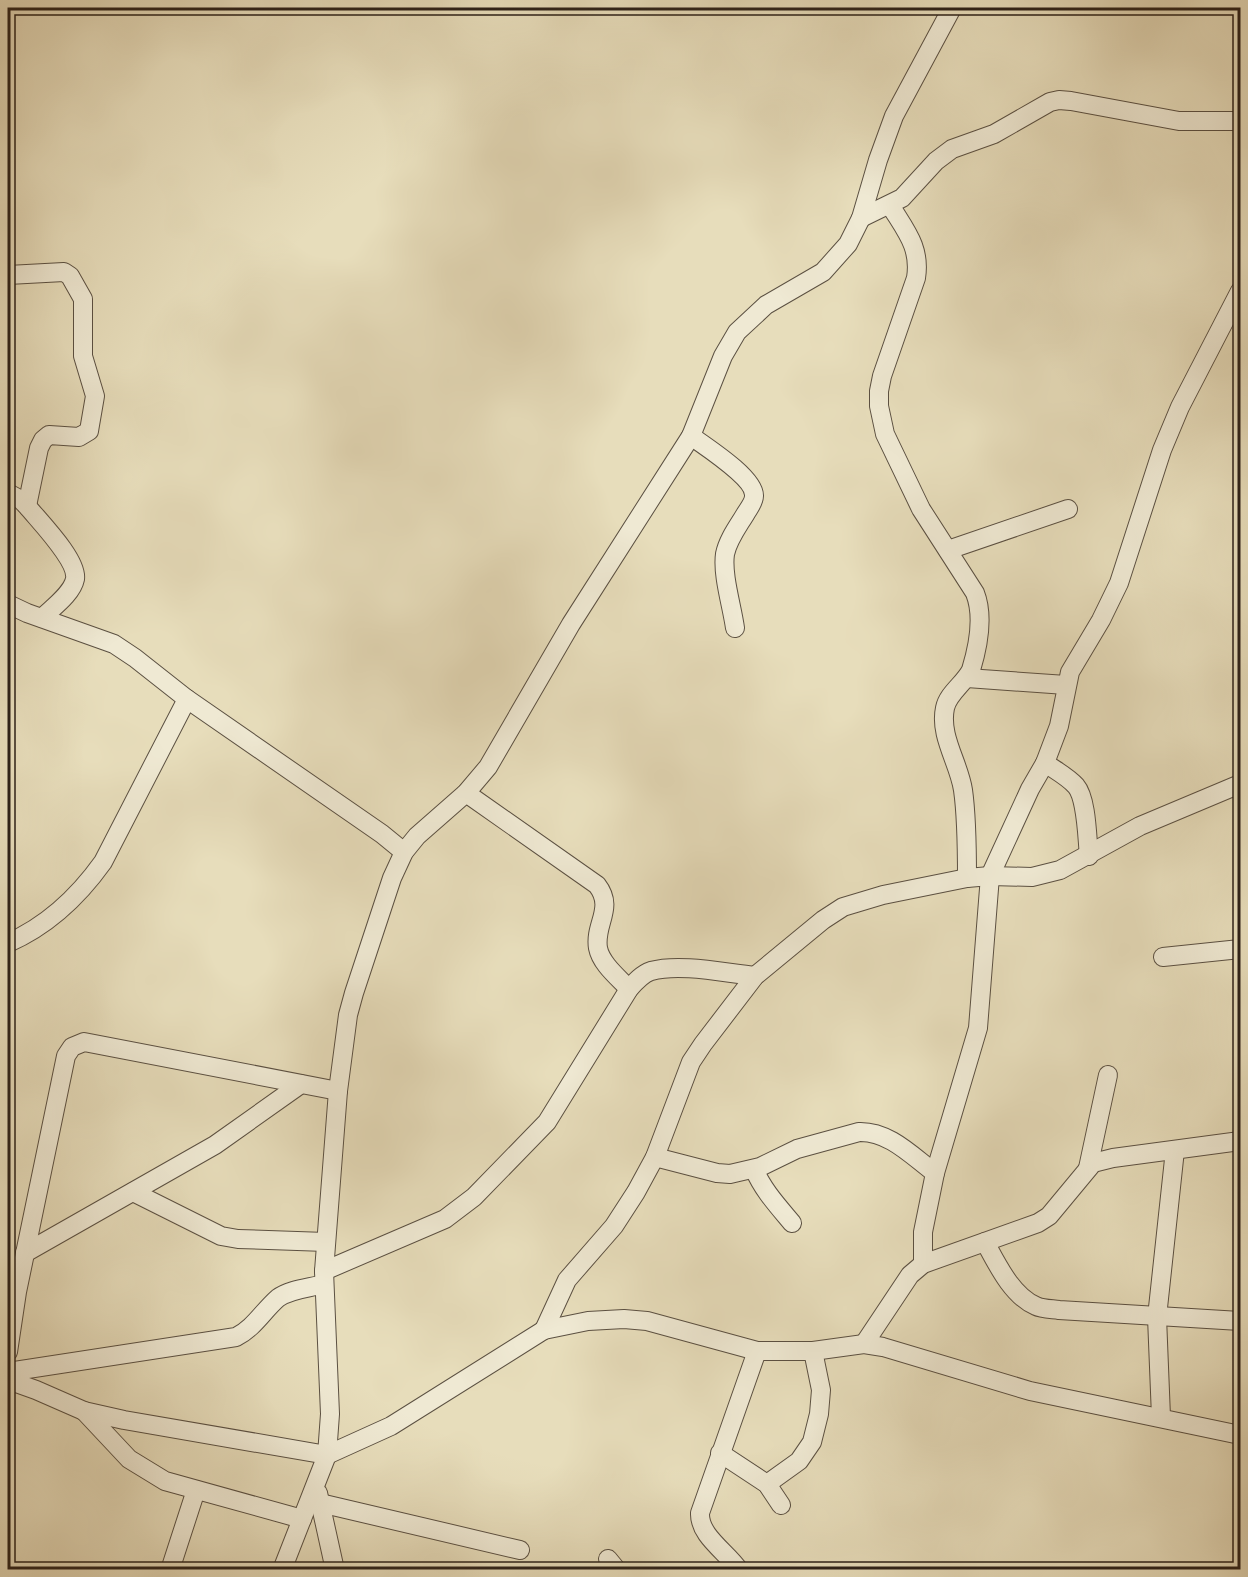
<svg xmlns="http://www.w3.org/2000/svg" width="1248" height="1577" viewBox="0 0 1248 1577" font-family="'EB Garamond',serif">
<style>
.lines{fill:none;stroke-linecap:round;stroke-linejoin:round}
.street-casing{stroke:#5b5042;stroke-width:20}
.street{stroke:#efe9d3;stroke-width:18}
</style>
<rect width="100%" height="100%" fill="#e7ddbb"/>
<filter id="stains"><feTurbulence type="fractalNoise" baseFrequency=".00333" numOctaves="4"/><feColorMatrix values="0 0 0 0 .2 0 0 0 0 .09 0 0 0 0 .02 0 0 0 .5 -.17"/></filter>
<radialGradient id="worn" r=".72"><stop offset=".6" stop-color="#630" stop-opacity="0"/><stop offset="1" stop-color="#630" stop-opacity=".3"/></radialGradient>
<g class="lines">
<defs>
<g id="street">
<path d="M890,205C905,230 921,247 916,278L882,376L879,391V406L885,434L921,509L975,593C984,616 978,647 971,670C964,684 948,693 945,708C939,736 959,763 963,790C967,818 967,849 967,878"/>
<polyline points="861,218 902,198 936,161 952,149 994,134 1050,102 1059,100 1071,101 1179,121 1240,121"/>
<polyline points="8,275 64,272 70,276 83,299 83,356 95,396 90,425 89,431 79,437 49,435 43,440 39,448 27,506"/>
<path d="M691,436C706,447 755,478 754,496C754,502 749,508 746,513C739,525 728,539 725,554C722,575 732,606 735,628"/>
<path d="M8,493L21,500L27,506C39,521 78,560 75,579C72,594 52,608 42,618"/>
<polyline points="948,550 1068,509"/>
<polyline points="8,604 27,613 114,644 135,658 187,699 382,834 404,852"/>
<polyline points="967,678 1066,685"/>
<path d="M1045,763C1055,770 1068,777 1076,786C1087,799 1087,838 1089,856"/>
<path d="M466,793L597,885C615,908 594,924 598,948C601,964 619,978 629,989"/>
<path d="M8,943C47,926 78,897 103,862L187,699"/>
<polyline points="1163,957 1240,949"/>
<path d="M655,1157L717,1173L730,1174L760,1167L797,1149L859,1132C889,1131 912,1156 935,1173"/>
<polyline points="1088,1168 1108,1075"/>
<path d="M754,1169C763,1190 777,1205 792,1223"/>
<polyline points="133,1192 221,1236 238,1239 326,1242"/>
<path d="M985,1242C997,1264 1012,1296 1036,1306C1042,1309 1052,1309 1059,1310L1240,1321"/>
<polyline points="25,1253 215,1145 301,1084"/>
<polyline points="923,1264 923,1232 935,1173 978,1028 990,876 1030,789 1045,763 1059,726 1070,672 1101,620 1119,583 1162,450 1180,407 1240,291"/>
<path d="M324,1271L445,1219L474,1197L547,1122L629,989C635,982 642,974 651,971C680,963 725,973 755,976"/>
<polyline points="544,1330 567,1280 614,1226 636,1192 655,1157 691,1062 703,1044 755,976 823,920 843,907 883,895 967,878 990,876 1032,877 1060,870 1140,826 1240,784"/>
<polyline points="864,1344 910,1275 923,1264 1038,1223 1049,1216 1093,1163 1113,1158 1240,1141"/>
<polyline points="8,1352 17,1292 66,1056 72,1047 84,1042 338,1091"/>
<path d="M8,1372L236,1337C254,1328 263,1311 278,1298C290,1289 310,1288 324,1284"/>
<polyline points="8,1380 36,1390 84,1411 124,1420 327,1455 391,1426 544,1330 588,1321 624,1319 647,1321 757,1351 813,1351 864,1344 883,1347 1030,1391 1240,1435"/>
<polyline points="84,1411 129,1459 165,1481 302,1519"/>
<polyline points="1161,1417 1157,1317 1175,1150"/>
<polyline points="720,1453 767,1484 781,1505"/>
<polyline points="767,1484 799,1461 812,1442 819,1414 821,1390 813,1351"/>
<polyline points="318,1493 335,1570"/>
<polyline points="320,1503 520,1550"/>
<polyline points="608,1559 617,1570"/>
<polyline points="170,1570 196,1490"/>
<polyline points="282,1570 327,1455 330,1414 324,1271 338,1091 348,1015 354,993 392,878 404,852 417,836 466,793 488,767 571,624 691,436 723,356 737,332 766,305 823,272 848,244 861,218 878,160 894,116 952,8"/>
<path d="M739,1570C727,1552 699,1536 700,1513L757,1351"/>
</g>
</defs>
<use href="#street" class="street-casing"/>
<use href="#street" class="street"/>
</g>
<rect width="1248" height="1577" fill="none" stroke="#e7ddbb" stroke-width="30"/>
<rect x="9" y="9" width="1230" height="1559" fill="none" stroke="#2c2119" stroke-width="3"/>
<rect x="15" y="15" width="1218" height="1547" fill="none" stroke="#2c2119" stroke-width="1.5"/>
<rect width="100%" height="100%" filter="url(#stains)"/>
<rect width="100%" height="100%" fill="url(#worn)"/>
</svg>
